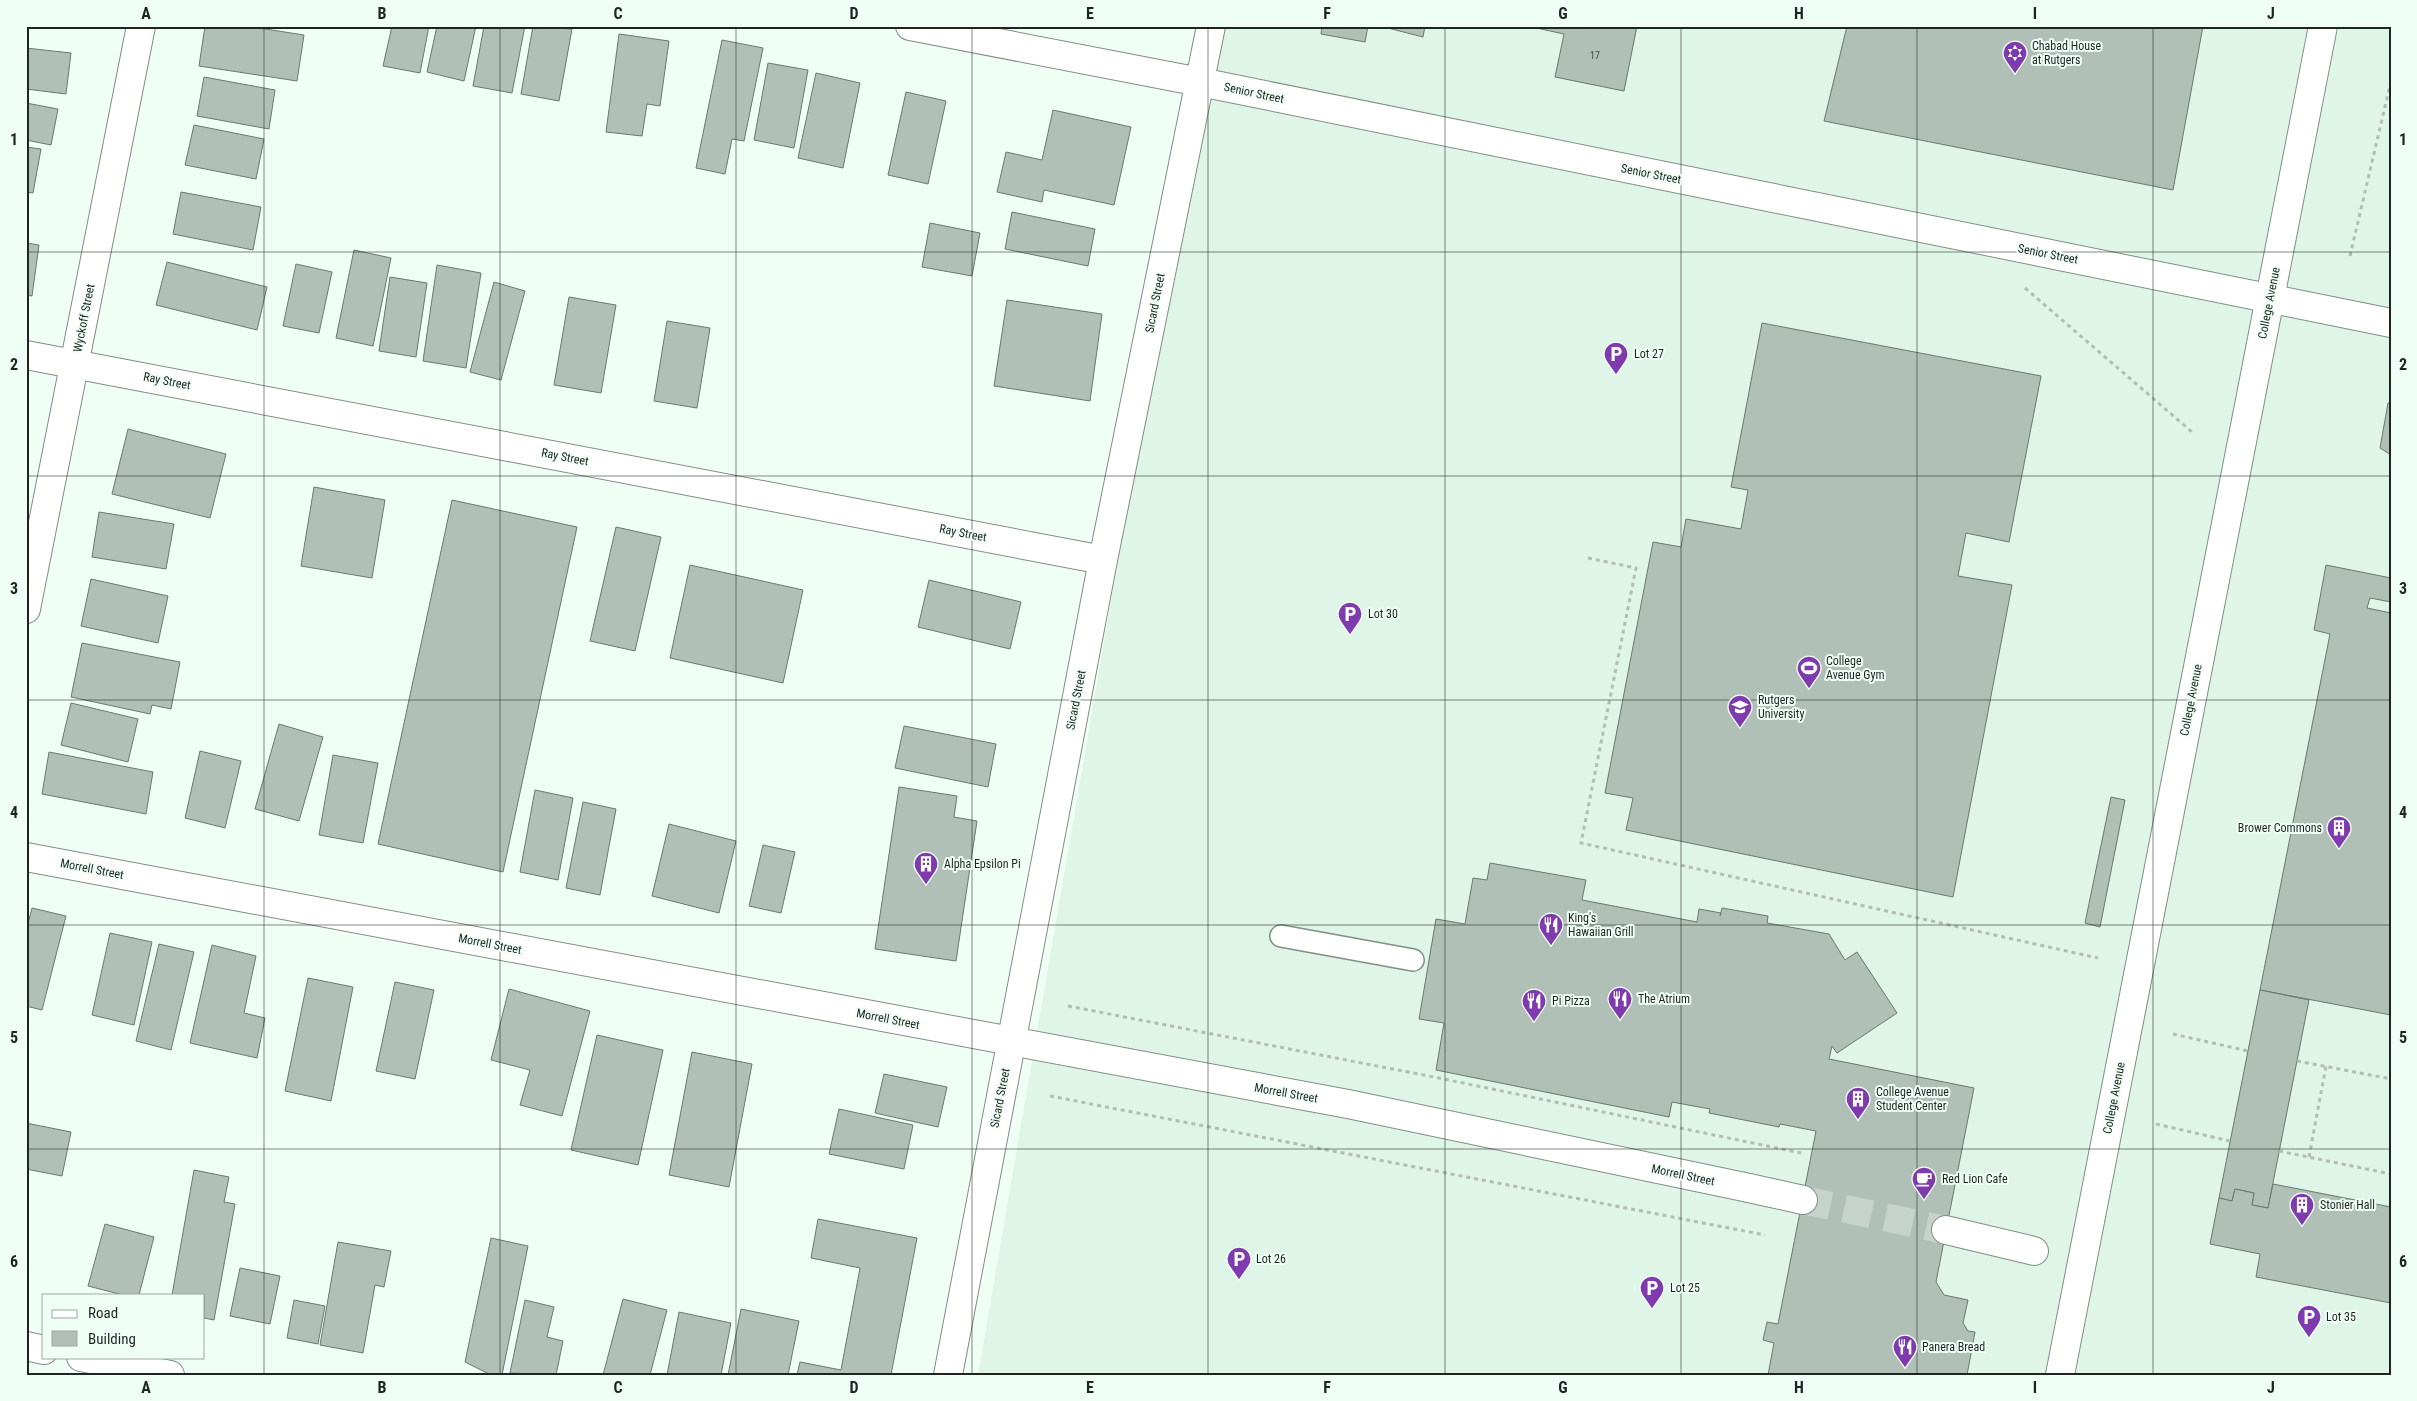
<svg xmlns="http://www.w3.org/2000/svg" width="2417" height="1401" viewBox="0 0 2417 1401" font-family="'Roboto Condensed',sans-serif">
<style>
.built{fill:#dff5e7}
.building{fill:#b1c0b6;stroke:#6a7870}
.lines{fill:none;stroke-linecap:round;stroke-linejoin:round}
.pedestrian-tunnel{stroke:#c6d3cb;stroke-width:28;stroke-dasharray:28 14;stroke-linecap:butt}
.service-casing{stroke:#808e85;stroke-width:24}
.pedestrian-casing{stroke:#808e85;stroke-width:30}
.minor-casing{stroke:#808e85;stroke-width:30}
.path{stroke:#b1bdb5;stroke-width:3;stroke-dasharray:4 4;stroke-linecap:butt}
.service{stroke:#fff;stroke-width:21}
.pedestrian{stroke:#fff;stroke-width:28}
.minor{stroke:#fff;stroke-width:28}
.grid{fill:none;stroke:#1f2421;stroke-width:1;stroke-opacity:0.55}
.labels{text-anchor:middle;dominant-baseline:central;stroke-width:4;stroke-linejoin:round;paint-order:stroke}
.number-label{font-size:10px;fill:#444b46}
.poi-label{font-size:12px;fill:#1f2421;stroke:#f0fff5;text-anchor:start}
.street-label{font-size:12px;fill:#1f2421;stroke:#f0fff5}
.neatline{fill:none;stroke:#1f2421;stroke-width:2}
.grid-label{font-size:16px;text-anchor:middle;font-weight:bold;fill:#1f2421}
</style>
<rect width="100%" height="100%" fill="#f0fff5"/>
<polygon class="built" points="1210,26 2391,26 2391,1375 978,1375"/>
<g class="building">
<polygon points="205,26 246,26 304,35 297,81 199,66"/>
<polygon points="392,26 429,26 420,73 383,66"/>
<polygon points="437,26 476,26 464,81 427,72"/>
<polygon points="484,26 525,26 512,93 473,86"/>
<polygon points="533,26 572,29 559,101 521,94"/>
<polygon points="1322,26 1368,26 1365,42 1321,34"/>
<polygon points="1380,26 1425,26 1423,37"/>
<polygon points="1527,26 1637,26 1624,91 1555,77 1564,34"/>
<polygon points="1847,26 2203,26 2173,190 1824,121"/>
<polygon points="619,34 669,41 660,106 647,104 642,136 606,132"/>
<polygon points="722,40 763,48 744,141 732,139 725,174 696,168"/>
<polygon points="26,48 71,53 66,94 26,89"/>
<polygon points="768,63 808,70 794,148 754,140"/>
<polygon points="816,73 860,83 843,168 798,158"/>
<polygon points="204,77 275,90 269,129 197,116"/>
<polygon points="906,92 946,101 928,184 888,175"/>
<polygon points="26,103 58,109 51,145 26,140"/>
<polygon points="1053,110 1131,127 1114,205 1044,190 1042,202 997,192 1006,152 1042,160"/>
<polygon points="194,125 264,139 256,179 185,165"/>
<polygon points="26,147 41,149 33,193 26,192"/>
<polygon points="181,192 261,207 253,250 173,234"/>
<polygon points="1012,212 1095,229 1088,266 1005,249"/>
<polygon points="930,223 980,233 972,276 922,267"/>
<polygon points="26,243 39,245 32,296 26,295"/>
<polygon points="354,250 391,258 373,346 336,338"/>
<polygon points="167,262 267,287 257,330 156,305"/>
<polygon points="296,264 332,272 319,333 283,326"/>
<polygon points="437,265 481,273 466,368 423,361"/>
<polygon points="390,277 427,283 416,357 379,351"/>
<polygon points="494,282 525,291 501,380 470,372"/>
<polygon points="569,297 616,305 601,393 554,385"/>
<polygon points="1007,300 1102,314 1090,401 994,386"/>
<polygon points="667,321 710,328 697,408 654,401"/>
<polygon points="1762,323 2041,376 2009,542 1966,533 1958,576 2012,585 1953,897 1626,830 1633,798 1605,793 1653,542 1681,547 1686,519 1741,529 1748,490 1731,487"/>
<polygon points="2391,402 2391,455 2380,448 2388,403"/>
<polygon points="128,429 226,454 210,518 112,494"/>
<polygon points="314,487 385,500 372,578 301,566"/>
<polygon points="452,500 577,527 503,872 378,844"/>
<polygon points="99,512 174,524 166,569 92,557"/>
<polygon points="616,527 661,537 635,651 590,641"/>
<polygon points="690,565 803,590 783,683 670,658"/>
<polygon points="2326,565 2391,578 2391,602 2370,598 2367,608 2391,613 2391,1015 2260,990 2330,634 2314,630"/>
<polygon points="91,579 168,596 158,643 81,626"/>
<polygon points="929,580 1021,602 1010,649 918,627"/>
<polygon points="82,643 180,662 171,709 152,705 150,714 71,697"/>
<polygon points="71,703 138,719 128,762 61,745"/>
<polygon points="279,724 323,737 299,821 255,809"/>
<polygon points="904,726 996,744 988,787 895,768"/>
<polygon points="200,751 241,761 225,828 185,818"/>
<polygon points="49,752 153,772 146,814 42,794"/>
<polygon points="333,755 378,763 363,843 319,835"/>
<polygon points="899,787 957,796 954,817 977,821 956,961 875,949"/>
<polygon points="535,790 573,798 558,880 520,872"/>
<polygon points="2111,797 2125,800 2100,927 2085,923"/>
<polygon points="583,802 616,809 600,895 566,888"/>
<polygon points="669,824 736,841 719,913 652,896"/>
<polygon points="763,845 795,852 781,913 749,906"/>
<polygon points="1490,863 1586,880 1582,900 1697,922 1699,909 1721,913 1720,916 1722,908 1768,916 1767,923 1829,934 1845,960 1857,952 1897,1013 1837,1053 1832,1046 1829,1059 1974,1088 1936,1282 1944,1295 1968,1300 1963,1323 1968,1331 1975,1332 1967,1375 1768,1375 1774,1343 1763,1340 1767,1322 1778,1324 1816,1131 1780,1124 1779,1127 1709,1113 1710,1109 1672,1102 1669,1117 1436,1070 1444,1023 1419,1019 1436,919 1465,924 1473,878 1487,880"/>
<polygon points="32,908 66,916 42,1010 26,1006 26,931"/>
<polygon points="110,933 152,942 134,1025 92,1015"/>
<polygon points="159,944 194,952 171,1050 136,1041"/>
<polygon points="212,945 256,956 244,1013 265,1018 257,1058 190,1043"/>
<polygon points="308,978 353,987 331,1101 285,1091"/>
<polygon points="395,982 434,990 415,1079 376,1071"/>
<polygon points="509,989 590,1011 562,1116 520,1105 530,1070 491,1060"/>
<polygon points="2260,990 2309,1000 2268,1208 2252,1205 2254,1193 2235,1189 2232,1201 2219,1198"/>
<polygon points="597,1035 663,1050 638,1165 571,1150"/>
<polygon points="692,1052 752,1064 729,1187 669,1175"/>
<polygon points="884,1074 947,1087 938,1127 875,1113"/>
<polygon points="839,1109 913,1125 904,1169 829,1154"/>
<polygon points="26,1123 71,1132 62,1176 26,1169"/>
<polygon points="194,1170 229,1177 224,1202 235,1204 214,1320 204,1318 204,1295 172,1295"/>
<polygon points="2273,1184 2391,1207 2391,1303 2256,1277 2260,1254 2210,1244 2219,1198 2232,1201 2235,1189 2254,1193 2252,1205 2268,1208"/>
<polygon points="818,1219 917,1238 891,1375 797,1375 800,1362 841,1370 860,1268 811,1258"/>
<polygon points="105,1224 154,1237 139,1295 123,1295 88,1286"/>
<polygon points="491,1238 528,1246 502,1375 491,1375 465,1362"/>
<polygon points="338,1242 391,1251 384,1287 375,1285 363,1353 320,1345"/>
<polygon points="240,1268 280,1276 270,1324 230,1316"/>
<polygon points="623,1299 667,1310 650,1375 603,1375"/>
<polygon points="294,1300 325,1306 318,1344 287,1338"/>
<polygon points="525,1300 554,1307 547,1337 563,1341 556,1375 510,1373"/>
<polygon points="741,1309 799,1321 788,1375 728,1375"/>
<polygon points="679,1312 731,1323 721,1375 667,1375"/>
</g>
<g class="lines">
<polyline class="pedestrian-tunnel" points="1803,1200 1946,1230"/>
<defs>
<polyline id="service" points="1281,936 1413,960"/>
<g id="pedestrian">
<polyline points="1749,1188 1803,1200"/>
<polyline points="1946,1230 2034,1251"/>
</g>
<g id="minor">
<polyline points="910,26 1200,82 2391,323"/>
<polyline points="26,355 1103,560"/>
<polyline points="26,609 141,26"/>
<polyline points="26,857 1348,1104 1749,1188"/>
<polyline points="26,1346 44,1350"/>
<polyline points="81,1357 170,1375"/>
<polyline points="948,1375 1103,560 1211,26"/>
<polyline points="2060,1375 2323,26"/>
</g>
</defs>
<use href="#service" class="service-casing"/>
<use href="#pedestrian" class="pedestrian-casing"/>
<use href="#minor" class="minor-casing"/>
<g class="path">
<polyline points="2350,256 2391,81"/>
<polyline points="2025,288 2192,432"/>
<polyline points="1588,558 1636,568 1581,843 2098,958"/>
<polyline points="1068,1006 1439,1078 1801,1153"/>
<polyline points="2173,1034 2248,1051"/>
<polyline points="2297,1061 2391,1079"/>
<polyline points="1050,1096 1765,1235"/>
<polyline points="2156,1124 2230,1141"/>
<polyline points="2279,1151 2391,1174"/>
<polyline points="2309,1157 2326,1066"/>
</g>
<use href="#service" class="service"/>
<use href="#pedestrian" class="pedestrian"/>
<use href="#minor" class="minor"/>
</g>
<path class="grid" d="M264,26V1375M500,26V1375M736,26V1375M972,26V1375M1208,26V1375M1445,26V1375M1681,26V1375M1917,26V1375M2153,26V1375M26,252H2391M26,476H2391M26,700H2391M26,925H2391M26,1149H2391"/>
<defs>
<symbol id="synagogue-pin" viewBox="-11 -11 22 30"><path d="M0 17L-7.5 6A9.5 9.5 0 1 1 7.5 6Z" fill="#7f3aae" stroke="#f0fff5"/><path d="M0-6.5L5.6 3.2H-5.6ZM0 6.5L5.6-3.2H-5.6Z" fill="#fff"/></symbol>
<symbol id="parking-pin" viewBox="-11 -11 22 30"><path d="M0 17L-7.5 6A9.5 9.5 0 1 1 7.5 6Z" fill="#7f3aae" stroke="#f0fff5"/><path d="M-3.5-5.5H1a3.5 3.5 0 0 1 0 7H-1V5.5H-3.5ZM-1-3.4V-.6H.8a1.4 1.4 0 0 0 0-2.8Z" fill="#fff"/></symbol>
<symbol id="stadium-pin" viewBox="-11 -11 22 30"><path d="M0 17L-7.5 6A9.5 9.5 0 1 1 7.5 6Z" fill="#7f3aae" stroke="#f0fff5"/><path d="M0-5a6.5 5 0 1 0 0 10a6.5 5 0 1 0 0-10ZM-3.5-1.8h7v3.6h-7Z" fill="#fff"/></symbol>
<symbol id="university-pin" viewBox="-11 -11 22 30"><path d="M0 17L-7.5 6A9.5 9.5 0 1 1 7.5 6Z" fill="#7f3aae" stroke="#f0fff5"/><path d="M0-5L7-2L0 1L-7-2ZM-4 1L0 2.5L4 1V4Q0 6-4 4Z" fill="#fff"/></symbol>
<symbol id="building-pin" viewBox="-11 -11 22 30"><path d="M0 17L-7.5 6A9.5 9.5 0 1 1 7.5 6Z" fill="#7f3aae" stroke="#f0fff5"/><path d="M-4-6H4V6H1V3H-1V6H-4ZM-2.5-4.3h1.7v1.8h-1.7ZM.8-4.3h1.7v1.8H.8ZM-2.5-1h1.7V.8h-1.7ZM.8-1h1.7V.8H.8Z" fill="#fff"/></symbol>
<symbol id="restaurant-pin" viewBox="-11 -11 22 30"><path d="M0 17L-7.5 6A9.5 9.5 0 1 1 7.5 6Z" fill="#7f3aae" stroke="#f0fff5"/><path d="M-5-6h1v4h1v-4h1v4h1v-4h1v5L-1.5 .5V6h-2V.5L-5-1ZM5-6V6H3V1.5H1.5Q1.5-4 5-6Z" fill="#fff"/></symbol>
<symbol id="cafe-pin" viewBox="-11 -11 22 30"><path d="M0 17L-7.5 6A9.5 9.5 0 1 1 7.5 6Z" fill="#7f3aae" stroke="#f0fff5"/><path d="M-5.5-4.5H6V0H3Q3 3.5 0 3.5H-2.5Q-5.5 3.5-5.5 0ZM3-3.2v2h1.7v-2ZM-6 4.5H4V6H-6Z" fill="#fff"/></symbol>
</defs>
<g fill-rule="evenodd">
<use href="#synagogue-pin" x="2001" y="39" width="28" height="38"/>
<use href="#parking-pin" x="1602" y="340" width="28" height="38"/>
<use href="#parking-pin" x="1336" y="600" width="28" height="38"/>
<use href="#stadium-pin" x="1795" y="654" width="28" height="38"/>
<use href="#university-pin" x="1726" y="693" width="28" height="38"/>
<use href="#building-pin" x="2325" y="814" width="28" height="38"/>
<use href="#building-pin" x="912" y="850" width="28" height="38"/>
<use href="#restaurant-pin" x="1537" y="911" width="28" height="38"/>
<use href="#restaurant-pin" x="1606" y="985" width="28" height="38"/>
<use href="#restaurant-pin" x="1520" y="987" width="28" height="38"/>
<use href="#building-pin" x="1844" y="1085" width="28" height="38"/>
<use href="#cafe-pin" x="1910" y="1165" width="28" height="38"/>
<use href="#building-pin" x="2288" y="1191" width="28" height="38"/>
<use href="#parking-pin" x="1225" y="1245" width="28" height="38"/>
<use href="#parking-pin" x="1638" y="1274" width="28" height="38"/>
<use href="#parking-pin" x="2295" y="1303" width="28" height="38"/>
<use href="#restaurant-pin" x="1891" y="1333" width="28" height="38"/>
</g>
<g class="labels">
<g class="number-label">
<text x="1595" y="55">17</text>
</g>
<g class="poi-label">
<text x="2032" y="46">Chabad House<tspan x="2032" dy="14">at Rutgers</tspan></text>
<text x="1634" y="354">Lot 27</text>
<text x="1368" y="614">Lot 30</text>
<text x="1826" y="661">College<tspan x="1826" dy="14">Avenue Gym</tspan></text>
<text x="1758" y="700">Rutgers<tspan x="1758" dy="14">University</tspan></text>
<text x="2322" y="828" text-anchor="end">Brower Commons</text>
<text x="944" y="864">Alpha Epsilon Pi</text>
<text x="1568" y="918">King's<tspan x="1568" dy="14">Hawaiian Grill</tspan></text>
<text x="1638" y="999">The Atrium</text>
<text x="1552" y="1001">Pi Pizza</text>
<text x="1876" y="1092">College Avenue<tspan x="1876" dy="14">Student Center</tspan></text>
<text x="1942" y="1179">Red Lion Cafe</text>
<text x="2320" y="1205">Stonier Hall</text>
<text x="1256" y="1259">Lot 26</text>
<text x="1670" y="1288">Lot 25</text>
<text x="2326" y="1317">Lot 35</text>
<text x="1922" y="1347">Panera Bread</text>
</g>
<g class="street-label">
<text transform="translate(1254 93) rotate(12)">Senior Street</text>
<text transform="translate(1651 174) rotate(11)">Senior Street</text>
<text transform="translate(2048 254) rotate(11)">Senior Street</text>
<text transform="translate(1155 303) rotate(-79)">Sicard Street</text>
<text transform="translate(2269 303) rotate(-79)">College Avenue</text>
<text transform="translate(84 318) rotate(-79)">Wyckoff Street</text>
<text transform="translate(167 381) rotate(11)">Ray Street</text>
<text transform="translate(565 457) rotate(11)">Ray Street</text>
<text transform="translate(963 533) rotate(11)">Ray Street</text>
<text transform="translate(1076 700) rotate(-79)">Sicard Street</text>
<text transform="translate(2191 700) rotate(-79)">College Avenue</text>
<text transform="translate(92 869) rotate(11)">Morrell Street</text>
<text transform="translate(490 944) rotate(11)">Morrell Street</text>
<text transform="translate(888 1019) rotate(11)">Morrell Street</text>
<text transform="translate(1286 1093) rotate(10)">Morrell Street</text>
<text transform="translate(1000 1098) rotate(-79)">Sicard Street</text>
<text transform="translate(2114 1098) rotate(-79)">College Avenue</text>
<text transform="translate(1683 1175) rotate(12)">Morrell Street</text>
</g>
</g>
<rect width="2417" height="1401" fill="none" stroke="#f0fff5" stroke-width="55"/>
<rect x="42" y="1294" width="162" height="65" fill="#f0fff5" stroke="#9ca7a0"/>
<rect x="52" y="1310" width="25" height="8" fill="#ffffff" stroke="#9ca7a0"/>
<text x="88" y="1318" font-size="15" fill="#1f2421">Road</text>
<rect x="52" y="1331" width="25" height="15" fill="#b1c0b6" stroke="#9ca7a0"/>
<text x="88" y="1344" font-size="15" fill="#1f2421">Building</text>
<rect x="28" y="28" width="2362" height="1346" class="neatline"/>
<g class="grid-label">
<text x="146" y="19">A</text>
<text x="382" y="19">B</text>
<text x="618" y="19">C</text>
<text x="854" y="19">D</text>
<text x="1090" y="19">E</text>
<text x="1327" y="19">F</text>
<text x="1563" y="19">G</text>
<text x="1799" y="19">H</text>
<text x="2035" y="19">I</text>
<text x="2271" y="19">J</text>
<text x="14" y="145">1</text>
<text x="2403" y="145">1</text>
<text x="14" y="370">2</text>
<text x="2403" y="370">2</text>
<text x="14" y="594">3</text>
<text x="2403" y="594">3</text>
<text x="14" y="818">4</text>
<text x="2403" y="818">4</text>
<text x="14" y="1043">5</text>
<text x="2403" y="1043">5</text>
<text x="14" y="1267">6</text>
<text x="2403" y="1267">6</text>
<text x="146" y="1393">A</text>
<text x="382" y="1393">B</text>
<text x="618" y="1393">C</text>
<text x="854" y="1393">D</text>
<text x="1090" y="1393">E</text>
<text x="1327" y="1393">F</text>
<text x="1563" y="1393">G</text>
<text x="1799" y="1393">H</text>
<text x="2035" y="1393">I</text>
<text x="2271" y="1393">J</text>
</g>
</svg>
